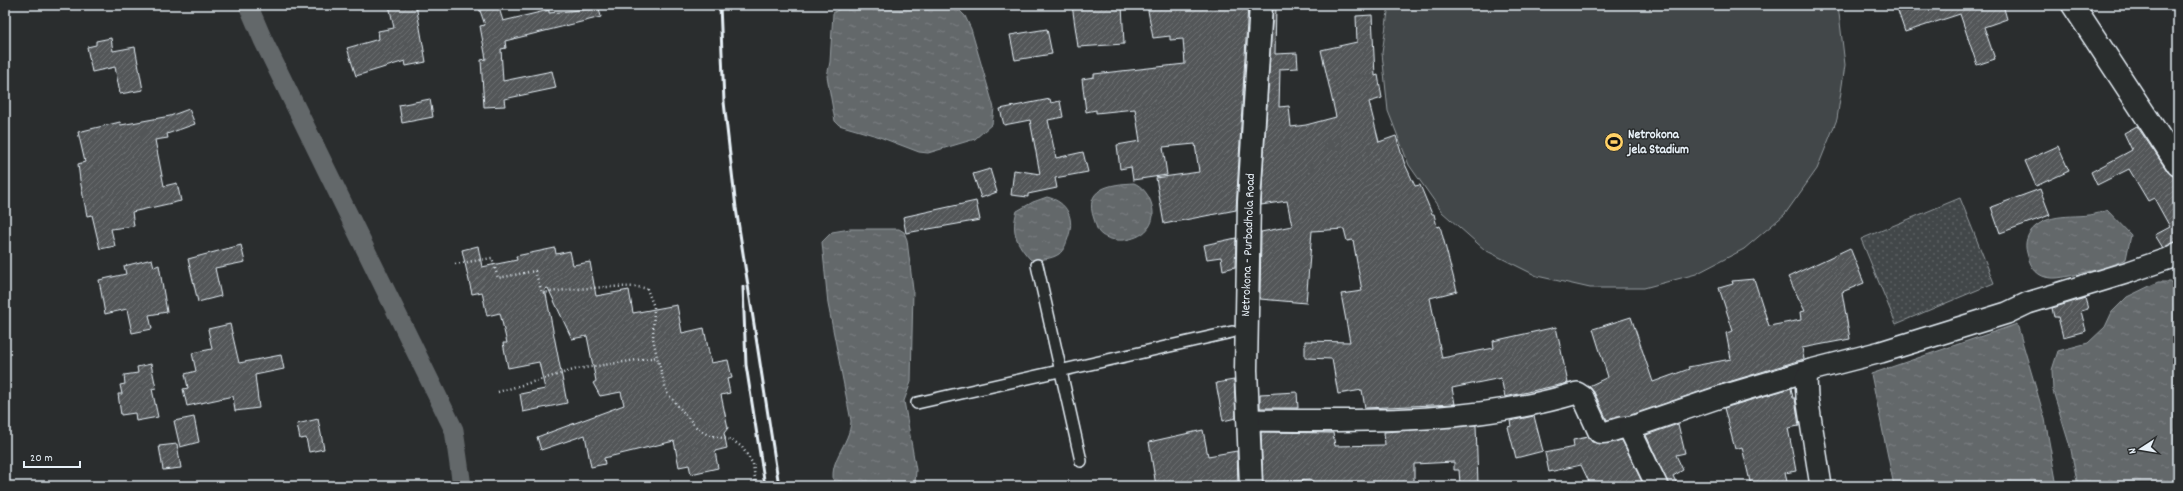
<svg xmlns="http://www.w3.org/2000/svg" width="2183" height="491" viewBox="0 0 2183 491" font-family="Dekko,sans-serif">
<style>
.grass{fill:url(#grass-dots);stroke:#959ca0}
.garden{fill:#424648;stroke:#959ca0}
.water{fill:url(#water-ripples);stroke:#989fa3}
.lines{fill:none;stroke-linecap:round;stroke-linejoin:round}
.canal{stroke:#63686b;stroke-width:19}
.building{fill:url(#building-hatch);stroke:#e8f1f8}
.service-casing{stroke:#e8f1f8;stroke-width:14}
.minor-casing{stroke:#e8f1f8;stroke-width:24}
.tertiary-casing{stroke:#e8f1f8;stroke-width:25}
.secondary-casing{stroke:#e8f1f8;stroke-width:25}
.path{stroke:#e8f1f8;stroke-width:2.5;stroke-dasharray:1 3;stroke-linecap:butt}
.service{stroke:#2a2d2e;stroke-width:11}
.minor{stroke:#2a2d2e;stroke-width:21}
.tertiary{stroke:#2a2d2e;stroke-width:22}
.secondary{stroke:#2a2d2e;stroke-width:22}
.rail{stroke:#e8f1f8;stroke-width:3}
.labels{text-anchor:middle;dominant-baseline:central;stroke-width:3;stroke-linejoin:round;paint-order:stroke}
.poi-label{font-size:13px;font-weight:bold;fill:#e8f1f8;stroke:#2a2d2e;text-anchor:start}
.street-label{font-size:13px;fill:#e8f1f8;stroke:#2a2d2e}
</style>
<defs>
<pattern id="grass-dots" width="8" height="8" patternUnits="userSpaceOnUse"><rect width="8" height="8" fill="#424648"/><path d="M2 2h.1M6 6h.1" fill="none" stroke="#5d6163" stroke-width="1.8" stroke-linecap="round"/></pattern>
<pattern id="water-ripples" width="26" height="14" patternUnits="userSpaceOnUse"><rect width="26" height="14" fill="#63686b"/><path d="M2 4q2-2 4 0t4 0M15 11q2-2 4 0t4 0" fill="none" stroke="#797e81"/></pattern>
<pattern id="building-hatch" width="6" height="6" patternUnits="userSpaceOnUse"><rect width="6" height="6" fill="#535759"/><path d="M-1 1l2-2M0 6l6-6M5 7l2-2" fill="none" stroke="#6c7072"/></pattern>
</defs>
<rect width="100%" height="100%" fill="#2a2d2e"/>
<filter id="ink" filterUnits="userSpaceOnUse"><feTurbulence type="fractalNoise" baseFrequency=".025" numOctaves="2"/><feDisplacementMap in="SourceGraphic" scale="8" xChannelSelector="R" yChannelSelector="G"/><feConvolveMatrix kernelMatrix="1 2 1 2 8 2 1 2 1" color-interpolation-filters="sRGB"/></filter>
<g filter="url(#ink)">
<polygon class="grass" points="1960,198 1994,283 1896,324 1861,239"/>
<polygon class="garden" points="1389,5 1838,5 1845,65 1837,119 1817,169 1785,214 1744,249 1696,274 1644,288 1590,288 1537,276 1485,250 1442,212 1409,165 1388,111 1382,53"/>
<g class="water">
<polygon points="857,5 948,5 959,10 965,16 971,29 994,108 992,124 975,139 928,153 919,152 877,136 839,125 835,121 827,76 830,62 833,13 841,8"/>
<path d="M1134,183C1149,189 1159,213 1149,227C1140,241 1114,244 1102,235C1097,232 1096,225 1094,219C1083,188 1110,184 1134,183Z"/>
<path d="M1047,197C1068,202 1075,219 1068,238C1066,244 1064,250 1059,254C1052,259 1039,260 1031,260C1016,244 1011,231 1017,211L1033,202Z"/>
<path d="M2107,210L2131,235L2126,259C2113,265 2101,269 2086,272C2060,278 2035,288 2027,253C2024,243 2027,233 2036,226C2057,210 2084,221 2107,210Z"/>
<path d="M850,229H899L904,232L907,240L913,290L911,382L904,401L916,470L915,486H835C826,462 850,445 851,421L828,304L822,242L832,232Z"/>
<polygon points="2158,282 2178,282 2178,486 2078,486 2071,450 2053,391 2052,370 2058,351 2088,343 2105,327 2112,312 2127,297"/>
<polygon points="2017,324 2045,419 2057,486 1894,486 1871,374"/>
</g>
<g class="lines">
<polyline class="canal" points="248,5 263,40 454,430 462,486"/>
</g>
<g class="building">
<polygon points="389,5 416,5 426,62 406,66 405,61 356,76 347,48 379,39 378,31 394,28"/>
<polygon points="478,5 498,5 503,21 549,10 549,13 599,8 601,17 505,41 506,48 501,49 503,81 552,71 556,88 504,99 505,106 484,107 481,60 486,59 480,26 485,25"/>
<polygon points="1072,5 1122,5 1124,44 1078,47"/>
<polygon points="1147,5 1248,5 1236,210 1164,224 1156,178 1199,172 1195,144 1163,147 1167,175 1133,180 1131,167 1120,169 1117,145 1140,141 1135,109 1096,113 1096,110 1086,112 1082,79 1094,77 1094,74 1185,64 1183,39 1170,40 1170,36 1153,38"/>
<polygon points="1273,5 1276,5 1275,54 1297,53 1298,68 1280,69 1279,107 1289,106 1291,127 1306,125 1336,117 1321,50 1357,42 1356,16 1372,15 1375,76 1378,75 1382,98 1369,102 1379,142 1396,136 1404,162 1415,186 1420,185 1432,214 1434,214 1437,227 1440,226 1457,291 1430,298 1442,358 1494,348 1493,341 1556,327 1568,383 1505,397 1501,378 1452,388 1455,404 1365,408 1362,390 1338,394 1332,359 1305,358 1305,341 1350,342 1341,294 1362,291 1353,240 1347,241 1344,229 1312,231 1306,303 1260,299 1261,232 1292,226 1287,201 1261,205"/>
<polygon points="1896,5 2003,5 2007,19 1984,27 1995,59 1977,65 1960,14 1905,32"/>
<polygon points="1047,29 1052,54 1015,60 1010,35"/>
<polygon points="111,38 113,51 135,47 143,90 120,94 115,67 92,72 87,47 96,45 96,41"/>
<polygon points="430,99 433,117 402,123 399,105"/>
<polygon points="1050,99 1051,103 1060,101 1063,117 1048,120 1056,158 1083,152 1088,172 1055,178 1057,188 1028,194 1028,197 1011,195 1014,170 1040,174 1030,120 1004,125 1000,109"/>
<polygon points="189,109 195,124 167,134 168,138 155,140 164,186 177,183 181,201 132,212 134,226 111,229 115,246 100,249 92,215 87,216 80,180 78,164 85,162 78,132 120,122 121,125 170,116"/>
<polygon points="2137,126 2168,172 2178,177 2178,241 2163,248 2155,235 2170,227 2154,198 2148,201 2129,169 2097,185 2091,172 2132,150 2124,133"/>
<polygon points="2058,146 2069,171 2036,186 2025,161"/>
<polygon points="990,169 997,192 981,198 973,174"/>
<polygon points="2040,189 2050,215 2000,233 1991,207"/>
<polygon points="976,201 980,220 906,233 903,217"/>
<polygon points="1236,238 1235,267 1223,270 1221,257 1207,259 1204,245"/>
<polygon points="241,245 245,262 215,268 221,296 198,302 188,259"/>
<polygon points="478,246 482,267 517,260 516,256 555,248 556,254 570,251 573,265 590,262 596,296 629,290 633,313 677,305 682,333 704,328 711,363 728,360 732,378 727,379 730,393 721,395 728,428 724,433 727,448 715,451 718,468 691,474 689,465 679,467 674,441 604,458 605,464 591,467 585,435 541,450 537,437 624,405 621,392 600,396 593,383 596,381 587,336 572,339 548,288 545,289 567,403 523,412 520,394 545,389 539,362 508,368 503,343 507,343 500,313 487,316 482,292 472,294 462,250"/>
<polygon points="1850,248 1864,283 1842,292 1850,339 1802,348 1804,359 1722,384 1628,416 1607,420 1594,392 1589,386 1608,377 1593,329 1631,317 1653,382 1689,369 1688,367 1731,359 1726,333 1733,331 1719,288 1733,284 1732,281 1754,279 1769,326 1801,320 1800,312 1805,311 1788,277"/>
<polygon points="152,259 154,267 159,265 167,312 149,315 152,329 132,333 127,309 105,314 99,280 126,274 124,266"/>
<polygon points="2085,298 2088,309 2081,311 2086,331 2063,337 2058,317 2054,317 2052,308"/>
<polygon points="230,324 239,363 281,355 284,369 255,375 259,408 235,411 233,396 187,406 183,389 188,388 185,374 196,371 192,353 212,349 208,329"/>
<polygon points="151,364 156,388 152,389 158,417 136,421 135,413 121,415 118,394 122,394 120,385 125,384 124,375 138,373 137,367"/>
<polygon points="1234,380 1236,418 1223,421 1216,383"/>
<polygon points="1791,388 1793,398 1795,398 1799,426 1788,428 1796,471 1785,473 1788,486 1751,486 1742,447 1735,449 1724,408"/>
<polygon points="1297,392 1298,408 1260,408 1260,394"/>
<polygon points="1534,416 1543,451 1516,458 1508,427 1511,426 1510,421"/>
<polygon points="194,417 199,442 180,447 174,421"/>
<polygon points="318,419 324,449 309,452 306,438 300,439 297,424"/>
<polygon points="1678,424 1685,453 1676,455 1683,470 1673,476 1678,486 1669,486 1646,435"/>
<polygon points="1476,425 1478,484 1460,484 1459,470 1454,470 1454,462 1414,464 1414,486 1312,486 1312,480 1263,483 1261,432 1333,433 1335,446 1385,445 1384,432"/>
<polygon points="1203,430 1208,456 1237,451 1238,486 1156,486 1149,442"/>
<polygon points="1588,437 1592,442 1601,444 1622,440 1644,486 1591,486 1581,465 1549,472 1545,453 1574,447 1573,440"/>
<polygon points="177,444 181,468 163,470 159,446"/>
</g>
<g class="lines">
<defs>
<g id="service">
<polyline points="1037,265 1081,461"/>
<polyline points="917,403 1232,332"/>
</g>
<g id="minor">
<path d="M1248,420C1358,421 1470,425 1577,393L1583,397L1599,432C1610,435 1619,425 1629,428"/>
<polyline points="1657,486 1629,428 1726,395 1811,370"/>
<polyline points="1821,486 1807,397 1806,378 1811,370 1881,352 2007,313 2028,303 2129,272 2167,259 2178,253"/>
</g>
<polyline id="tertiary" points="2073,5 2178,165"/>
<polyline id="secondary" points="1251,486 1246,370 1249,202 1261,5"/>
</defs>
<use href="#service" class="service-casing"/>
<use href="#minor" class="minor-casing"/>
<use href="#tertiary" class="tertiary-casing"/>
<use href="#secondary" class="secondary-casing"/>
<g class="path">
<path d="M455,264L492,258L498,278L535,271L542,293C559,290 635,283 647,289L654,307L653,338L657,357L667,393L697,428L708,435L732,440L742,447L753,464L756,486"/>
<polyline points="498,392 577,369 657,357"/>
</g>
<use href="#service" class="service"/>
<use href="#minor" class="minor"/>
<use href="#tertiary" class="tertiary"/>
<use href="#secondary" class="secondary"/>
<g class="rail">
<polyline points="720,5 724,102 736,208 779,486"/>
<polyline points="743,287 746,365 765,486"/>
</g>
</g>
</g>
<defs>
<symbol id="stadium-disc" viewBox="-11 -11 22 22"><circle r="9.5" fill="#ffd166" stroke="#2a2d2e"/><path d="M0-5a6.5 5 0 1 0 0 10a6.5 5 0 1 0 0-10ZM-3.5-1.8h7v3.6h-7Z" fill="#111"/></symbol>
</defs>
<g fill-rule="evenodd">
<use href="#stadium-disc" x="1603" y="131" width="22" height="22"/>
</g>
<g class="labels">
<g class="poi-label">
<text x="1628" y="135">Netrokona<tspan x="1628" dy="15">jela Stadium</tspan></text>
</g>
<g class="street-label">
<text transform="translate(1249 245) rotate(-88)">Netrokona - Purbadhola Road</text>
</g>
</g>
<rect width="2183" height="491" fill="none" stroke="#2a2d2e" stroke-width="20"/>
<rect x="10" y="10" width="2163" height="471" fill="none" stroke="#e8f1f8" stroke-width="1.5" filter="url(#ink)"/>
<g transform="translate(2141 449) rotate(258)" stroke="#2a2d2e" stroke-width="3" paint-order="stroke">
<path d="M0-3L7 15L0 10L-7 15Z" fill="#e8f1f8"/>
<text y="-6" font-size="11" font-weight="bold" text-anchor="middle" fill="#e8f1f8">N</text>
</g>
<path d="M24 461v6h56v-6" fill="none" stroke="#e8f1f8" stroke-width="2"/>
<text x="30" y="461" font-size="12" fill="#e8f1f8" stroke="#2a2d2e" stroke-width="3" paint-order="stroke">20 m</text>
</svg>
